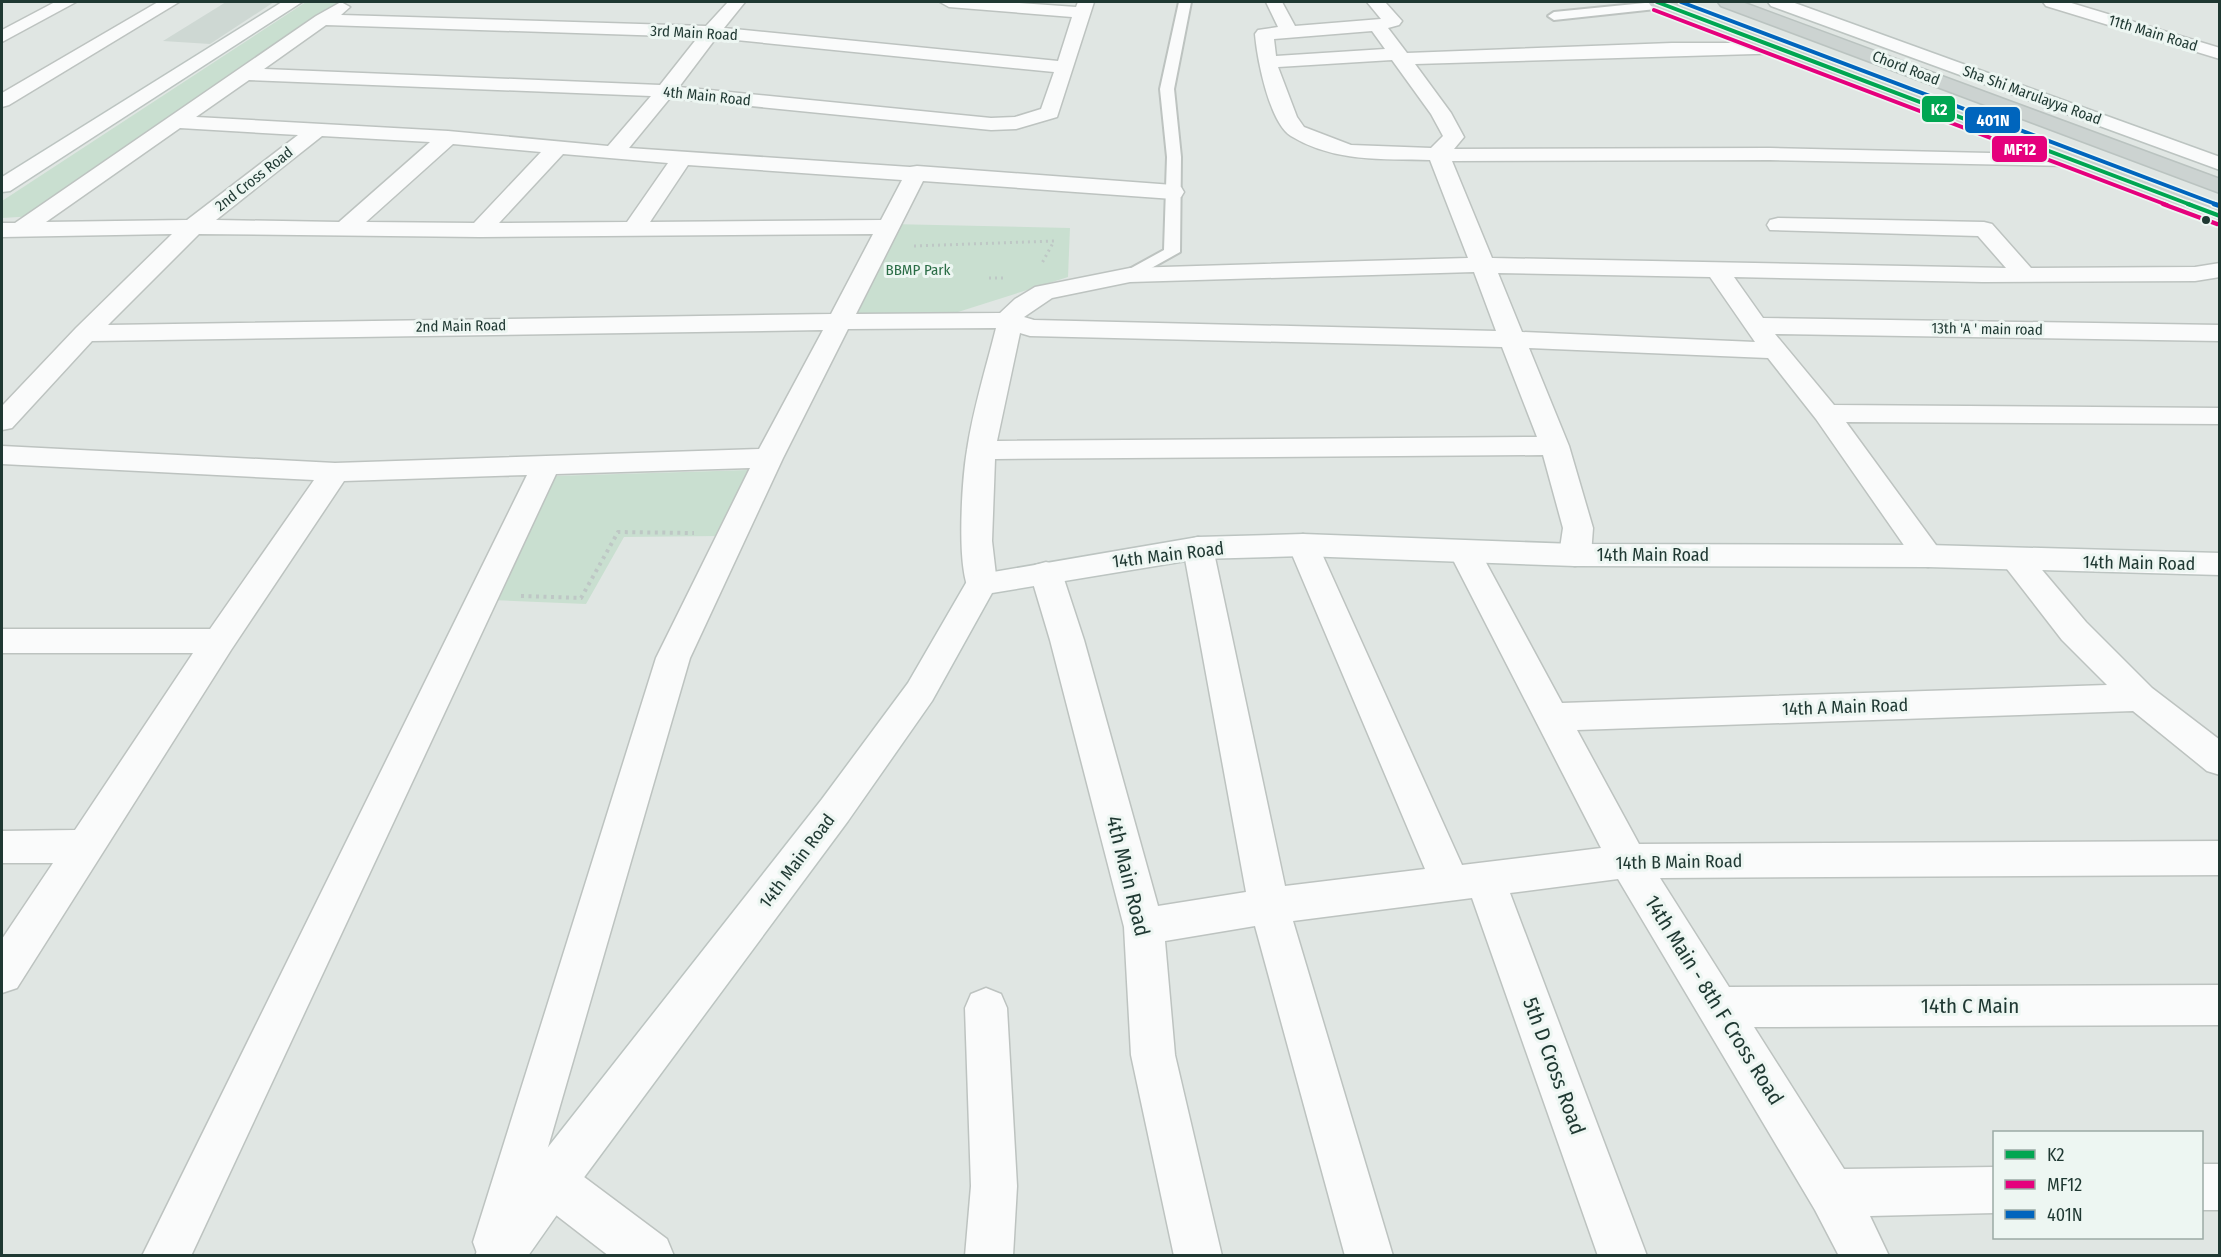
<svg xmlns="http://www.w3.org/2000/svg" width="2221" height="1257" viewBox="0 0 2221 1257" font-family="'Fira Sans Condensed',sans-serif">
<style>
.built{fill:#ced8d3}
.green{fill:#c9dfd0}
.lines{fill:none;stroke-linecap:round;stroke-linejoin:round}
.lane-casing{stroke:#bdc3c0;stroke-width:4}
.street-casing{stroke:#bdc3c0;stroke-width:3}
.secondary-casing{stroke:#bcc4c1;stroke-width:3}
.primary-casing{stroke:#bac3c0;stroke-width:3}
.path-far1{stroke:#bec7c5;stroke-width:3;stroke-dasharray:2 4;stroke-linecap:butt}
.path{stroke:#bec7c5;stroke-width:4;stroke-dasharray:3 4.5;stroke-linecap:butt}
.lane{fill:#fafbfb;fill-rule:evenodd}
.street{fill:#fafbfb;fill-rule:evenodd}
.secondary{fill:#fafbfb;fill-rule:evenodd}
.primary{fill:#ccd3d1;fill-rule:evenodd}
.bus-1-far1-casing{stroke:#edf6f2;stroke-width:7}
.bus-1-casing{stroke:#edf6f2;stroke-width:8}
.bus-2-far1-casing{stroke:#edf6f2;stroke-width:7}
.bus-2-casing{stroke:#edf6f2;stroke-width:8}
.bus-3-far1-casing{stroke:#edf6f2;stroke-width:7}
.bus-3-casing{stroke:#edf6f2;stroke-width:8}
.bus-1-far1{stroke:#00a651;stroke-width:4}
.bus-1{stroke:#00a651;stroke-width:4.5}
.bus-2-far1{stroke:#e5007d;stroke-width:4}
.bus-2{stroke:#e5007d;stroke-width:4.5}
.bus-3-far1{stroke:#0065bd;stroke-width:4}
.bus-3{stroke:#0065bd;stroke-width:4.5}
.bus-dot{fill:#1f3832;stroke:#edf6f2;stroke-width:2}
.labels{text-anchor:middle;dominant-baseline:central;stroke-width:6;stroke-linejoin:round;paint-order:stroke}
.far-street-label{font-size:15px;fill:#1f3832;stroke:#edf6f2}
.far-park-label{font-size:15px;fill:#2b6d46;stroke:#edf6f2}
.street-label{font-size:18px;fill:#1f3832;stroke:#edf6f2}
.near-street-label{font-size:21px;fill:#1f3832;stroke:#edf6f2}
.line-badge{stroke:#edf6f2;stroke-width:2}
.badge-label{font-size:16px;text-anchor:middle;font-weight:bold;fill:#fff}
</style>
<rect width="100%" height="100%" fill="#e0e6e3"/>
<polygon class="built" points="226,2 274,2 210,44 163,41"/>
<g class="green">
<polygon points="306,2 345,2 35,216 2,218 2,201"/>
<polygon points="890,224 1070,228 1068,277 958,312 843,322"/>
<polygon points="749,470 720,536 624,537 586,604 493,600 554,476"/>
</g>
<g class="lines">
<defs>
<g id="lane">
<polygon points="1179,2 1191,2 1174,89 1181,157 1180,252 1130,280 1122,275 1124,272 1164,250 1167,157 1160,89"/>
<polygon points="1655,2 1669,2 1671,4 1665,8 1554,20 1548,16 1554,12"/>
</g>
<g id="street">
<polygon points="55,2 76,2 2,42 2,30"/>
<polygon points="158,2 179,2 9,105 2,107 2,93"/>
<path d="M341,2L350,7L341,15L706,26L728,2H745L724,28L1058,61L1072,17L949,7L940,2H1007L1076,7L1078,2H1094L1057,117L1016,129L991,130L670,98L629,148L910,167L917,166L1173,185L1181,187L1184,192L1181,197L1173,199L923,181L856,314L1000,313L1015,299L1035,287L1130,268L1468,258L1430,160C1383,159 1333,162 1291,136C1269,122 1257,58 1255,34L1258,30L1278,27L1266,2H1282L1295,26L1381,19L1367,2H1385L1402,21L1399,25L1388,28L1407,53L1672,43H1781L1790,49L1788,53L1415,64L1451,113L1464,137L1454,149L1770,148L2079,155L2082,160L2079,165L2071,166L1770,160L1452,161L1492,258L2006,268L1978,236L1770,230L1767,225L1770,220L1778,218L1984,222L1992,224L2031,268L2195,267L2220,263V277L2195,281L1983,282L1734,277L1763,318L2220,325V341L1775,334L1834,405L2220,408V424L1846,422L1944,556L1939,564L1928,567L1917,564L1816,419L1768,358L1529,348L1569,446L1593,528L1591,555L1586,563L1575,566L1564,563L1559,555L1563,528L1543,455L995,459L992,541L997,584L992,592L981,595L970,592C956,568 962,479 967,450C973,409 986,368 996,328L848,329L783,458L690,658L544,1161L551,1159L568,1165L667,1239L674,1256H609L534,1198L516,1256H478L473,1242L656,658L750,468L556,474L191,1256H142L527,475L344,481L231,650L17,988L2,993V939L53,863H2V831L75,830L193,653H2V629H210L314,480L2,464V446L335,463L759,449L823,330L92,341L12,428L2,430V406L76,328L172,234L2,237V223H15L316,16ZM326,25L698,37L660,85L264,69ZM1372,31L1385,49L1276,56L1274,39ZM716,38L1054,72L1041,109L1015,117L991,118L679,87ZM1392,60L1431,114L1443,136L1431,148L1351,145L1304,127L1297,117L1278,67ZM249,80L651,96L608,146L448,131L196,117ZM180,128L298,135L187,220L46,222ZM322,136L430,142L339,222L216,220ZM453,144L541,152L474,223L366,222ZM563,154L668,163L627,222L499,223ZM688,165L902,180L881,220L650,222ZM199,234L480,237L873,234L831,314L108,325ZM1474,272L1496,331L1034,320L1024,317L1052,298L1130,282ZM1498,273L1710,277L1755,342L1522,332ZM1020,333L1030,336L1502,347L1537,437L997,441Z"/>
<polygon points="2043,2 2068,2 2220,48 2220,59 2046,6"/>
<polygon points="1303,534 1314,538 1318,545 1462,865 1601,848 1449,552 1454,544 1465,541 1476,544 1562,703 2107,685 2062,640 2000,560 2005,552 2016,549 2027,552 2086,622 2152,688 2220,740 2220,775 2207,771 2133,711 1577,730 1639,844 2220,841 2220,875 1660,878 1729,987 2220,985 2220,1025 1754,1027 1844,1169 1994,1167 1994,1213 1870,1216 1889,1256 1839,1256 1815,1210 1618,879 1510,893 1647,1256 1598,1256 1472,898 1293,921 1393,1256 1345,1256 1255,926 1165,941 1175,1055 1222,1256 1174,1256 1131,1055 1124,927 1050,640 1030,573 1035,565 1046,562 1057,565 1062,573 1084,640 1158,906 1246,892 1183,548 1187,540 1198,537 1209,540 1213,548 1285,886 1425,869 1288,545 1292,538"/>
<polygon points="986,988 1001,994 1007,1008 1017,1186 1013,1256 965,1256 971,1186 965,1008 971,994"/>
<rect x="2202" y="1164" width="18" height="46"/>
</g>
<g id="secondary">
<polygon points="282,2 302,2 10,191 2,192 2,177"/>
<polygon points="1768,2 1792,2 2220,157 2220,170 1771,6"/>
<polygon points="1303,534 1575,544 1928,545 2220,553 2220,575 1928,567 1575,566 1303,556 1198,559 992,593 932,701 848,821 568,1199 528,1256 475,1256 482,1239 534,1165 822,799 908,683 970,576 1198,537"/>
</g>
<g id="primary">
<polygon points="1648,2 1672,2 2220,208 2220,223 1651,6"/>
<polygon points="1718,2 1742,2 2220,179 2220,193 1721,6"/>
</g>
</defs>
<use href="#lane" class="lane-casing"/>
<use href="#street" class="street-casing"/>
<use href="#secondary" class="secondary-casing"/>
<use href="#primary" class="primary-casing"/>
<g class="path-far1">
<polyline points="914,246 1054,241 1041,265"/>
<polyline points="989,278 1006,278"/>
</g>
<polyline class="path" points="521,596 581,598 618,532 694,533"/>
<use href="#lane" class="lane"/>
<use href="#street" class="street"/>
<use href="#secondary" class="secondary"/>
<use href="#primary" class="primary"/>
<defs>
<polyline id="bus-1-far1" points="1657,2 2191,205"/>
<polyline id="bus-1" points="2188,204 2220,216"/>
<polyline id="bus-2-far1" points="1654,10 2167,205"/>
<polyline id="bus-2" points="2163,204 2217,224"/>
<polyline id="bus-3-far1" points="1681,2 2218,205"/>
<polyline id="bus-3" points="2214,204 2220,206"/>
</defs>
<use href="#bus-1-far1" class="bus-1-far1-casing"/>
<use href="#bus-1" class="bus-1-casing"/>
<use href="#bus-2-far1" class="bus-2-far1-casing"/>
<use href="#bus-2" class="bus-2-casing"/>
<use href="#bus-3-far1" class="bus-3-far1-casing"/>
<use href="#bus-3" class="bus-3-casing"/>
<use href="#bus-1-far1" class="bus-1-far1"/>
<use href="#bus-1" class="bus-1"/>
<use href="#bus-2-far1" class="bus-2-far1"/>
<use href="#bus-2" class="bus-2"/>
<use href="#bus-3-far1" class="bus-3-far1"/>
<use href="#bus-3" class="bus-3"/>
</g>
<circle class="bus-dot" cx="2206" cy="220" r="5"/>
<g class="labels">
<g class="far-street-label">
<text transform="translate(694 33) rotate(3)">3rd Main Road</text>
<text transform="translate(2153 33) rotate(17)">11th Main Road</text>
<text transform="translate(1906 68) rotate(21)">Chord Road</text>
<text transform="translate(2032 95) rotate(20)">Sha Shi Marulayya Road</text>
<text transform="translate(707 96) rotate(6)">4th Main Road</text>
<text transform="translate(254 179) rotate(-38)">2nd Cross Road</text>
<text transform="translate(461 326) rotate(-1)">2nd Main Road</text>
<text transform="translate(1987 329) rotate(1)">13th 'A ' main road</text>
</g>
<g class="far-park-label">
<text x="918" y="270">BBMP Park</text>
</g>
<g class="street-label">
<text transform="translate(1168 555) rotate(-7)">14th Main Road</text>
<text x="1653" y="555">14th Main Road</text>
<text transform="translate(2139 563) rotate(1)">14th Main Road</text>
<text transform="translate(1845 707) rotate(-2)">14th A Main Road</text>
<text transform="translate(797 861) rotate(-53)">14th Main Road</text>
<text transform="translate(1679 862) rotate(-1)">14th B Main Road</text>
</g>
<g class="near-street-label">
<text transform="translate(1128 876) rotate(76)">4th Main Road</text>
<text transform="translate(1714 1000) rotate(58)">14th Main - 8th F Cross Road</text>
<text x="1970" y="1006">14th C Main</text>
<text transform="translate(1554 1066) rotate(70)">5th D Cross Road</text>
</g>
</g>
<g class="line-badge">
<rect x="1921" y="95" width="35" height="28" rx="6" fill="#00a651"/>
<rect x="1964" y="106" width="57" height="28" rx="6" fill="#0065bd"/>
<rect x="1991" y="135" width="57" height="28" rx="6" fill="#e5007d"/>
</g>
<g class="badge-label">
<text x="1939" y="115">K2</text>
<text x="1993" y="126">401N</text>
<text x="2020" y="155">MF12</text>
</g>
<rect width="2221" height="1257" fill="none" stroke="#1f3832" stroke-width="6"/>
<rect x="1993" y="1131" width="210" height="108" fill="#edf6f2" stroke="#9baaa5" stroke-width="1.5"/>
<rect x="2005" y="1150" width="30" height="9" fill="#00a651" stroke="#9baaa5" stroke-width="1.5"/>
<text x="2047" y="1161" font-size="18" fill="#1f3832">K2</text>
<rect x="2005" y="1180" width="30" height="9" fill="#e5007d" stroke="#9baaa5" stroke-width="1.5"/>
<text x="2047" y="1191" font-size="18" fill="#1f3832">MF12</text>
<rect x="2005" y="1210" width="30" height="9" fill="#0065bd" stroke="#9baaa5" stroke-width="1.5"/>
<text x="2047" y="1221" font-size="18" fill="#1f3832">401N</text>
</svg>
